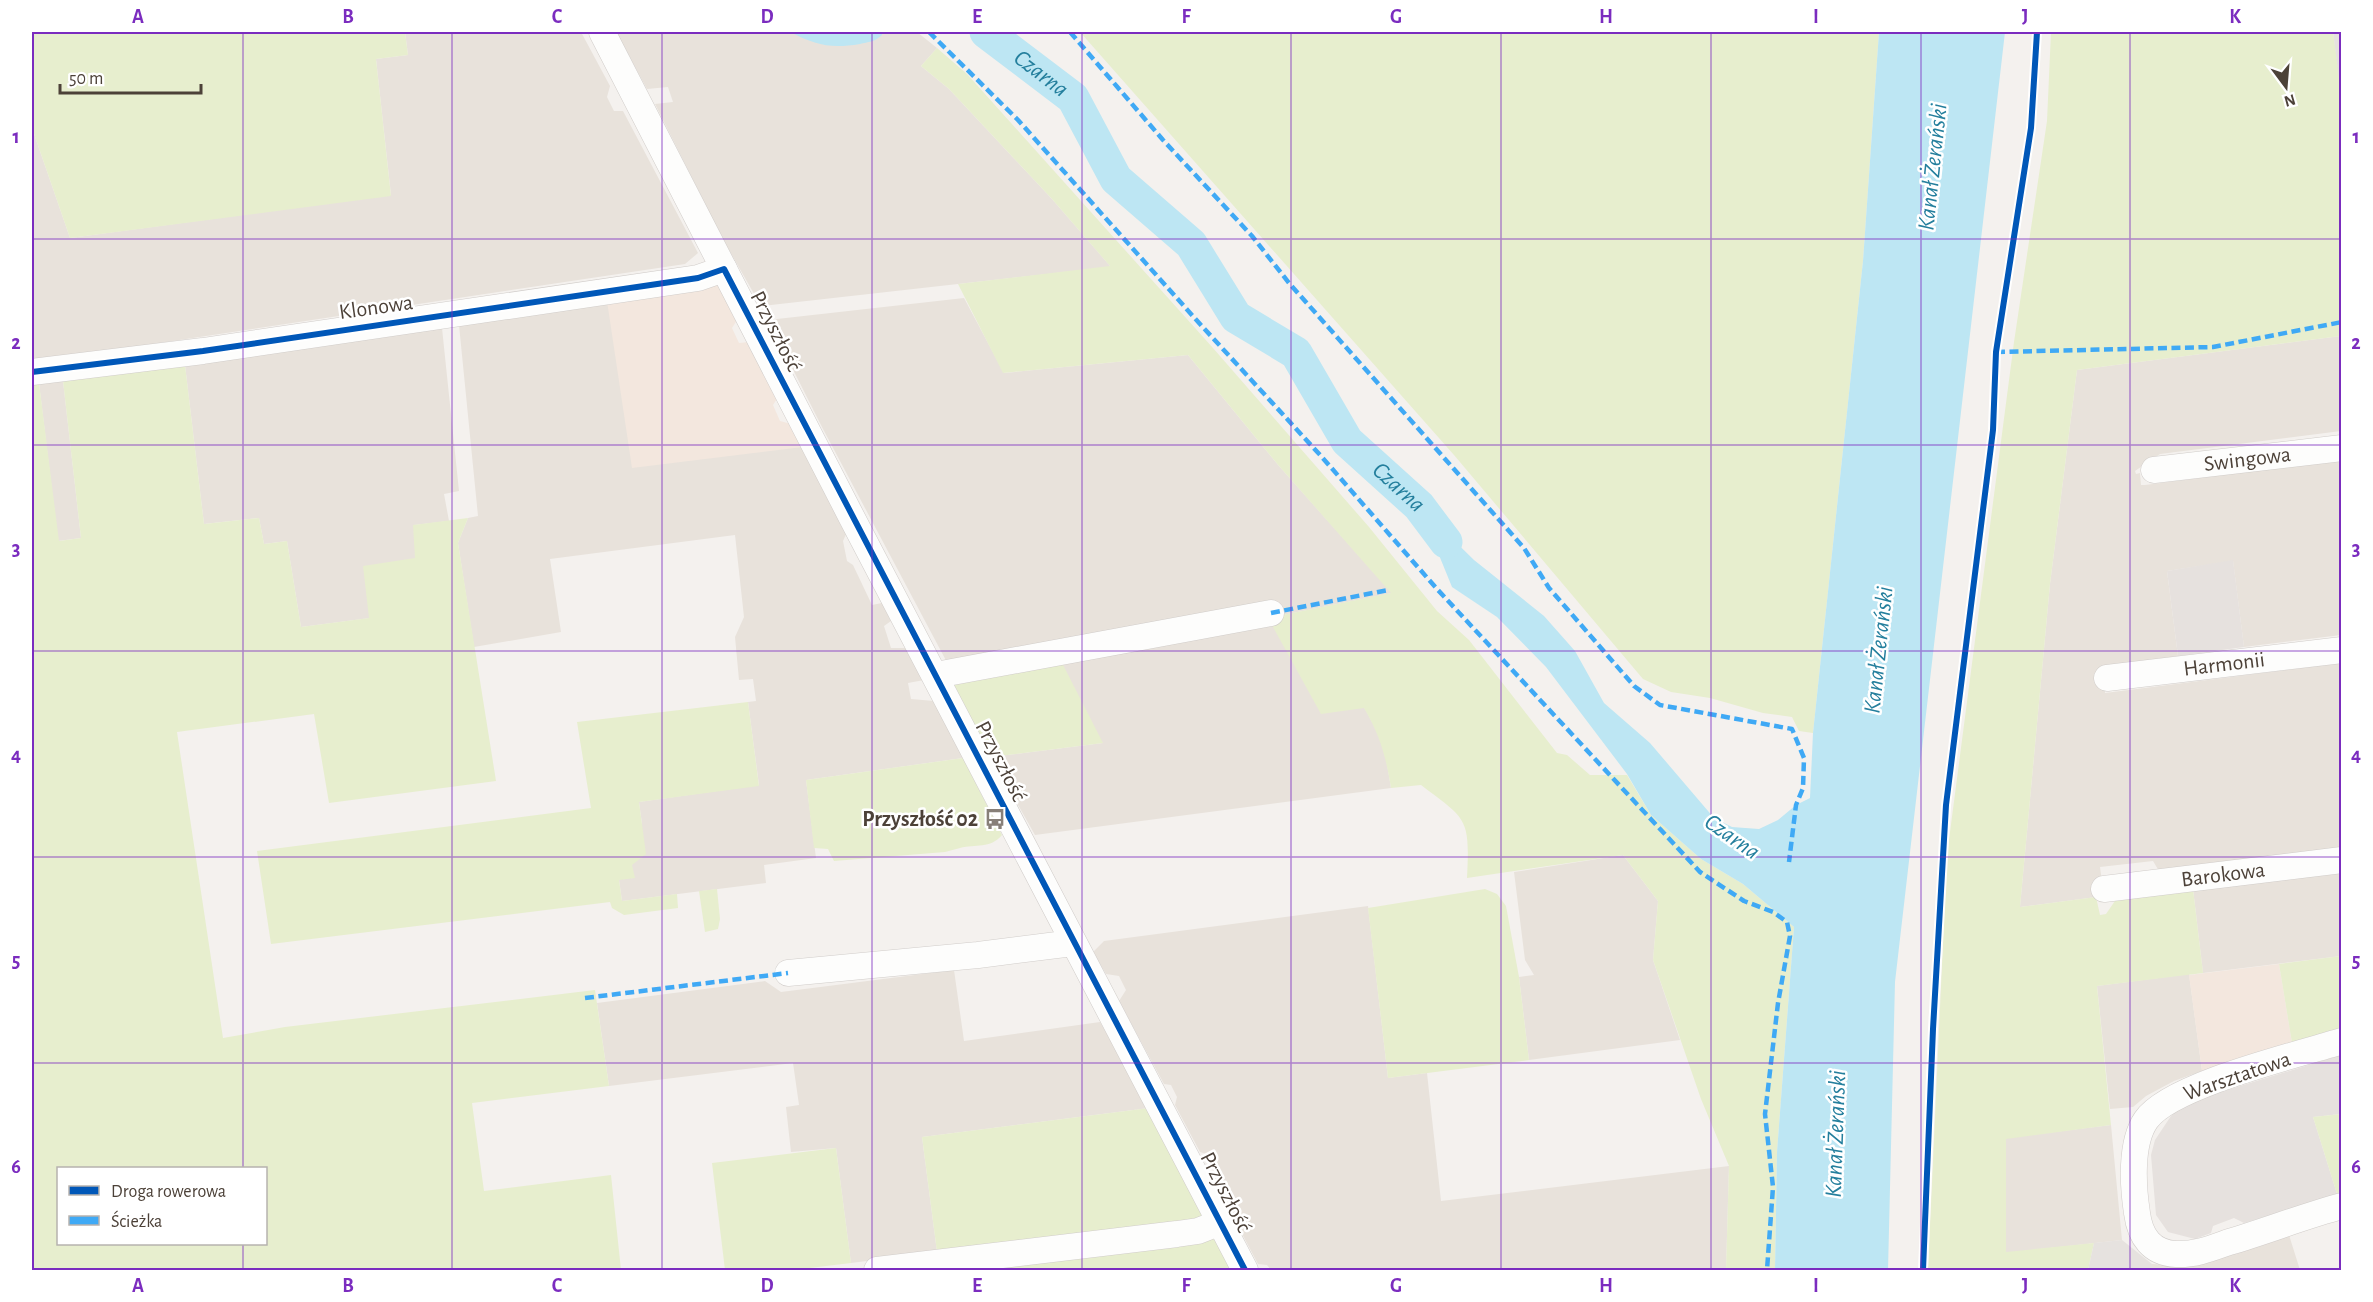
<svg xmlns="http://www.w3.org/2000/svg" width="2373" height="1302" viewBox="0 0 2373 1302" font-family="'Alegreya Sans',sans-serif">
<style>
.residential{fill:#e8e2db}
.commercial{fill:#f3e7de}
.industrial{fill:#e6e1de}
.green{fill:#e7eece;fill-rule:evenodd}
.parking{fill:#e6e2df}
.water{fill:#bde6f3}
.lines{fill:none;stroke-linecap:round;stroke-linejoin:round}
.river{stroke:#bde6f3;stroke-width:33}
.minor-casing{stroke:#d1cdca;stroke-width:27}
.minor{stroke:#fdfdfc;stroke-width:26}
.quiet{stroke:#3fa9f5;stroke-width:4.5;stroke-dasharray:9 4.5;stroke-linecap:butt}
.cycleway-casing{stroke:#fff;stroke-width:10}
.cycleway{stroke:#0057b8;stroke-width:6}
.grid{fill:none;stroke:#7b2cbf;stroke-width:1.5;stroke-opacity:0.55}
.labels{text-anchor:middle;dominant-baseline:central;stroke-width:5;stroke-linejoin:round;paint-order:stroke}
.street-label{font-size:22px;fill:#4c4138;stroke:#fff}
.poi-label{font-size:22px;font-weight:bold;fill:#4c4138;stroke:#fff;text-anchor:end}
.water-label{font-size:24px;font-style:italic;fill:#247f9d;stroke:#fff}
.neatline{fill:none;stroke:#7b2cbf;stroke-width:2}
.grid-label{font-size:20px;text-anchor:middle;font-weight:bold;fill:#7b2cbf}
</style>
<rect width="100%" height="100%" fill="#f4f1ee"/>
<g class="residential">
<polygon points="405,32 581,32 610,86 607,97 614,111 623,111 698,253 685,264 93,353 32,359 32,128 70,238 391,195 376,59 408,55"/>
<polygon points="616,32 917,32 937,48 921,66 949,89 1052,199 1111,267 761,306 721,236 655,104 673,102 668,87 647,89"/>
<polygon points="964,298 1004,373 1188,355 1279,466 1392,593 1268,618 1364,707 1376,729 1385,752 1391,788 1035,835 991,757 1103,743 950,668 823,429 768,320"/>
<polygon points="607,301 803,447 847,532 843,541 847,561 853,565 872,605 882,603 891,621 884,626 891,648 907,648 924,680 908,683 911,699 934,701 963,758 806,780 816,858 764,865 766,883 622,901 619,880 632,865 642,824 639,802 759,785 748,702 756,701 753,679 739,680 735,637 744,617 735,535 550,559 561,632 474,647 458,543 468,518 478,516 459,325"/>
<polygon points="442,328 459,491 444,494 449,521 414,525 416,558 370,618 301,627 287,541 264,544 259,518 204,524 185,365"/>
<polygon points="2341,336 2341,431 2160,454 2135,471 2136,474 2140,473 2141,485 2145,485 2341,460 2341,635 2244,647 2233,561 2167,571 2178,656 2103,666 2105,693 2341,663 2341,848 2159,871 2153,861 2100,867 2104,896 2020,907 2050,584 2077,370"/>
<polygon points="63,381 81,538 58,541 39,383"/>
<polygon points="1623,855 1658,901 1653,960 1680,1040 1529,1060 1519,977 1534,975 1525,960 1514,872"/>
<polygon points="2341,870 2341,956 2203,973 2193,889"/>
<polygon points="1368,906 1388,1078 1427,1073 1441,1201 1729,1166 1726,1270 1271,1270 1267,1265 1258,1264 1211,1175 1216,1167 1212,1156 1200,1152 1175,1105 1177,1097 1171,1085 1164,1084 1119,1001 1126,990 1119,976 1106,974 1093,952 1104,941"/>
<polygon points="954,970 964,1041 1100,1022 1149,1108 922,1137 937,1252 851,1263 836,1148 791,1152 786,1107 799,1105 793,1063 609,1086 597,1003 765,981 781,992"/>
<polygon points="2189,974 2202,1071 2174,1081 2146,1096 2133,1107 2110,1109 2097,986"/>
<polygon points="2111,1125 2122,1240 2006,1253 2006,1138"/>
<polygon points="2289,1235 2300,1270 2152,1270 2152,1264 2194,1266"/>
</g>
<g class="commercial">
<polygon points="717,284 737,320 732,328 739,343 749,342 778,397 773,405 780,421 791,424 803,447 632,468 607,301"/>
<polygon points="2279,964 2292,1043 2202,1071 2189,975"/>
</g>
<g class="industrial">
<polygon points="2233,560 2244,647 2178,656 2167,571"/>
<polygon points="2341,1055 2341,1114 2313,1117 2337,1194 2244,1223 2234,1218 2213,1226 2211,1233 2195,1239 2168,1232 2156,1215 2151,1155 2155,1140 2171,1116 2185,1103"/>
</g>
<g class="green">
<polygon points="32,32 405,32 408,55 376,59 391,196 70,238 32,128"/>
<polygon points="1080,32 1879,32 1863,261 1813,733 1799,731 1792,717 1763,713 1710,698 1671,692 1643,679 1454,455"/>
<polygon points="2051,32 2333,32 2342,94 2341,336 2077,370 2050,584 2020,907 2096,897 2100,915 2106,914 2117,898 2193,889 2203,973 2097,986 2111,1125 2006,1139 2006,1252 2094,1243 2088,1270 1928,1270 1947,855 2014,342 2047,121"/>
<path d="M937,48L967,74L1213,348L1369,527L1437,611L1469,640L1557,753L1567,755L1590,775H1627L1651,815L1701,859L1743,884L1794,927L1777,1152L1775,1270H1726L1729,1166L1701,1099L1653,960L1658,901L1623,855L1467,878C1470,817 1467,820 1421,785L1391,788C1386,757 1380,735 1364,708L1321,714L1268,618L1391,593L1279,466L1188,355L1003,373L958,284L1110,266L1052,199L949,89L921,66Z"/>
<path d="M185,365L204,524L259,518L264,544L287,541L301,627L369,618L363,566L415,558L413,525L468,518L458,543L496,781L329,803L314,714L177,732L223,1038L285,1027L595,990L609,1086L472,1103L484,1191L611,1175L621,1270H32V384L39,383L59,541L81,538L63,381ZM58,1168H266V1244H58Z"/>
<polygon points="1059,657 1103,743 991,757 951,679"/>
<polygon points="748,702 759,786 639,802 646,854 632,865 635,878 619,880 622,901 677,894 678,908 624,915 612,908 610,902 271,944 257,851 591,808 577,722"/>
<path d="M963,758L1002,835C990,849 976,844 960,848C955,849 950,851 945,852L834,861L828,849L814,848L806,780Z"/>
<polygon points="717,889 720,919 718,929 705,932 699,891"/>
<polygon points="1485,889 1497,894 1506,906 1519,977 1529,1060 1388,1078 1368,908"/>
<polygon points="2341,956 2341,1028 2292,1043 2279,964"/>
<polygon points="1149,1108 1202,1215 1200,1218 937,1252 922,1137"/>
<polygon points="2341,1114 2341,1193 2337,1194 2313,1117"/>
<polygon points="836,1148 851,1263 793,1270 725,1270 712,1163"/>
<polygon points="1206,1236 1219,1242 1234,1270 946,1270"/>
</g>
<g class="parking">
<polygon points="2333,32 2341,32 2341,94"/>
<polygon points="2122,1240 2152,1264 2152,1270 2088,1270 2094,1243"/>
</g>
<g class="water">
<path d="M790,32H789H882V35C875,42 868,42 860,44C830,49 816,45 790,32Z"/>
<polygon points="1879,32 2005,32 1895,982 1888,1270 1775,1270 1777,1152 1794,927 1743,884 1701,859 1651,815 1627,774 1546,667 1497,617 1452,587 1419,506 1474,560 1544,616 1575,651 1604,703 1650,743 1714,818 1732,827 1759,829 1778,820 1796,805 1810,798 1813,733 1863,261"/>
</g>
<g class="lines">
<path class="river" id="s1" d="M986,32L1073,98L1116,179L1191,244L1236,317L1296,353L1347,441L1419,506L1446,542"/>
<defs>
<g id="minor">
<polyline points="602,32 851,516 1245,1270"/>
<polyline points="32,372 203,351 698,278 724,269"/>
<path id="s2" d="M2154,470L2342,448"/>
<polyline points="936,675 1271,613"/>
<path id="s3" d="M2107,678L2342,650"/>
<path id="s4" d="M2104,889L2342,860"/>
<polyline points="788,973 978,955 1073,943"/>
<path d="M2342,1041C2297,1055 2170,1085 2146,1120C2130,1143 2133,1187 2137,1213C2140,1237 2152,1253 2176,1254C2195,1255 2212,1248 2229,1242C2267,1231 2304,1216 2342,1206"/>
<polyline points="877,1270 1177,1234 1198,1231 1221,1222"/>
</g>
</defs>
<use href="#minor" class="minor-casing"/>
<use href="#minor" class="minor"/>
<g class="quiet">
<polyline points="929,32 1018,120 1200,324 1321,456 1437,589 1700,872 1744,901 1773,912 1787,922 1790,936 1778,1003 1765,1114 1773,1187 1767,1270"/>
<polyline points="1070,32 1163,140 1252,236 1289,283 1524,548 1549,588 1634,686 1660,705 1792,729 1804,758 1803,788 1796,805 1789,862"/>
<polyline points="1996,352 2213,347 2342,322"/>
<polyline points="1271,613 1388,590"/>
<polyline points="585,998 788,973"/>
</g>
<defs>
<g id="cycleway">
<polyline points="32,372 203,351 698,278 724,269 1245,1270"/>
<polyline points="1923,1270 1933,1029 1946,805 1993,430 1996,352 2031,128 2037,32"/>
</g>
</defs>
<use href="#cycleway" class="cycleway-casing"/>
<use href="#cycleway" class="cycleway"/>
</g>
<path class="grid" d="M243,32V1168M452,32V1270M662,32V1270M872,32V1270M1082,32V1270M1291,32V1270M1501,32V1270M1711,32V1270M1921,32V1270M2130,32V1270M32,239H2342M32,445H2342M32,651H2342M32,857H2342M32,1063H2342M243,1244V1270"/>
<defs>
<symbol id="bus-bare" viewBox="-9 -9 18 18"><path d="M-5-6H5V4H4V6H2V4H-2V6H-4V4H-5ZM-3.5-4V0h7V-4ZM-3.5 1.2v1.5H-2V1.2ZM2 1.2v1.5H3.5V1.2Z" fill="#877f78" stroke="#fff" stroke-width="2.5" paint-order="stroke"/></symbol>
</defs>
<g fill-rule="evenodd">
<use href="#bus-bare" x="980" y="804" width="30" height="30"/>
</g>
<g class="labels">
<g class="street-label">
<text transform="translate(376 307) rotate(-8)">Klonowa</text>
<text transform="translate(776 331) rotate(63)">Przyszłość</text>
<text stroke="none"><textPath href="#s2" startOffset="94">Swingowa</textPath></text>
<text stroke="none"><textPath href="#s3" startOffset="118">Harmonii</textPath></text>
<text transform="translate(1001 761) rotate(63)">Przyszłość</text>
<text stroke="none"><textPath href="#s4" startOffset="120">Barokowa</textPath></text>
<text transform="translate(2237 1076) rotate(-19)">Warsztatowa</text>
<text transform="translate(1226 1192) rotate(63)">Przyszłość</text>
</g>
<g class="poi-label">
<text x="978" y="819">Przyszłość 02</text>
</g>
<g class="water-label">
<text stroke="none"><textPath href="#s1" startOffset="69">Czarna</textPath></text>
<text transform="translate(1933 167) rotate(-84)">Kanał Żerański</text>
<text stroke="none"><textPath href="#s1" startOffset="627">Czarna</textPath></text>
<text transform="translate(1879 650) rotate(-84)">Kanał Żerański</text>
<text transform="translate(1732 837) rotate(35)">Czarna</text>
<text transform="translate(1836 1134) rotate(-88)">Kanał Żerański</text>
</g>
</g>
<rect width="2373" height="1302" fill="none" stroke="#ffffff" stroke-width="66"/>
<rect x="57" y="1167" width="210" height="78" fill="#ffffff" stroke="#b7b3af" stroke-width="1.5"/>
<rect x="69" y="1186" width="30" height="9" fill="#0057b8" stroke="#b7b3af" stroke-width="1.5"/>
<text x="111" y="1197" font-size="18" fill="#4c4138">Droga rowerowa</text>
<rect x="69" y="1216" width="30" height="9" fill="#3fa9f5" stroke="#b7b3af" stroke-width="1.5"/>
<text x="111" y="1227" font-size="18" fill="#4c4138">Ścieżka</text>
<g transform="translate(2286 87) rotate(164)" stroke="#ffffff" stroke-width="4.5" paint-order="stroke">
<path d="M0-4.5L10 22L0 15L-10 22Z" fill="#4c4138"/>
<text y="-9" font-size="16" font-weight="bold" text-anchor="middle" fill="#4c4138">N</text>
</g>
<path d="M60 84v9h141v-9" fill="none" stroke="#4c4138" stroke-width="3"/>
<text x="69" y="84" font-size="18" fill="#4c4138" stroke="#ffffff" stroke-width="4.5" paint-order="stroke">50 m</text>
<rect x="33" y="33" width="2307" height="1236" class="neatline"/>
<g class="grid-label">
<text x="138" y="23">A</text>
<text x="348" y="23">B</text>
<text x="557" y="23">C</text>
<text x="767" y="23">D</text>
<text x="977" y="23">E</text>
<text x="1186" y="23">F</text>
<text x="1396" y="23">G</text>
<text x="1606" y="23">H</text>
<text x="1816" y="23">I</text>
<text x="2025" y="23">J</text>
<text x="2235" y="23">K</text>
<text x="16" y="143">1</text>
<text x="2356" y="143">1</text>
<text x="16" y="349">2</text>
<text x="2356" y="349">2</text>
<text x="16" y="555">3</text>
<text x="2356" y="555">3</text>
<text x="16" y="761">4</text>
<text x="2356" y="761">4</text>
<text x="16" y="967">5</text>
<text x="2356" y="967">5</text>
<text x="16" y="1173">6</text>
<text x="2356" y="1173">6</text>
<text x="138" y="1292">A</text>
<text x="348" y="1292">B</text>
<text x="557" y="1292">C</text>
<text x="767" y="1292">D</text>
<text x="977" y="1292">E</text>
<text x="1186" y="1292">F</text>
<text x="1396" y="1292">G</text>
<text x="1606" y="1292">H</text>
<text x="1816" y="1292">I</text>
<text x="2025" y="1292">J</text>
<text x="2235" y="1292">K</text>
</g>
</svg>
